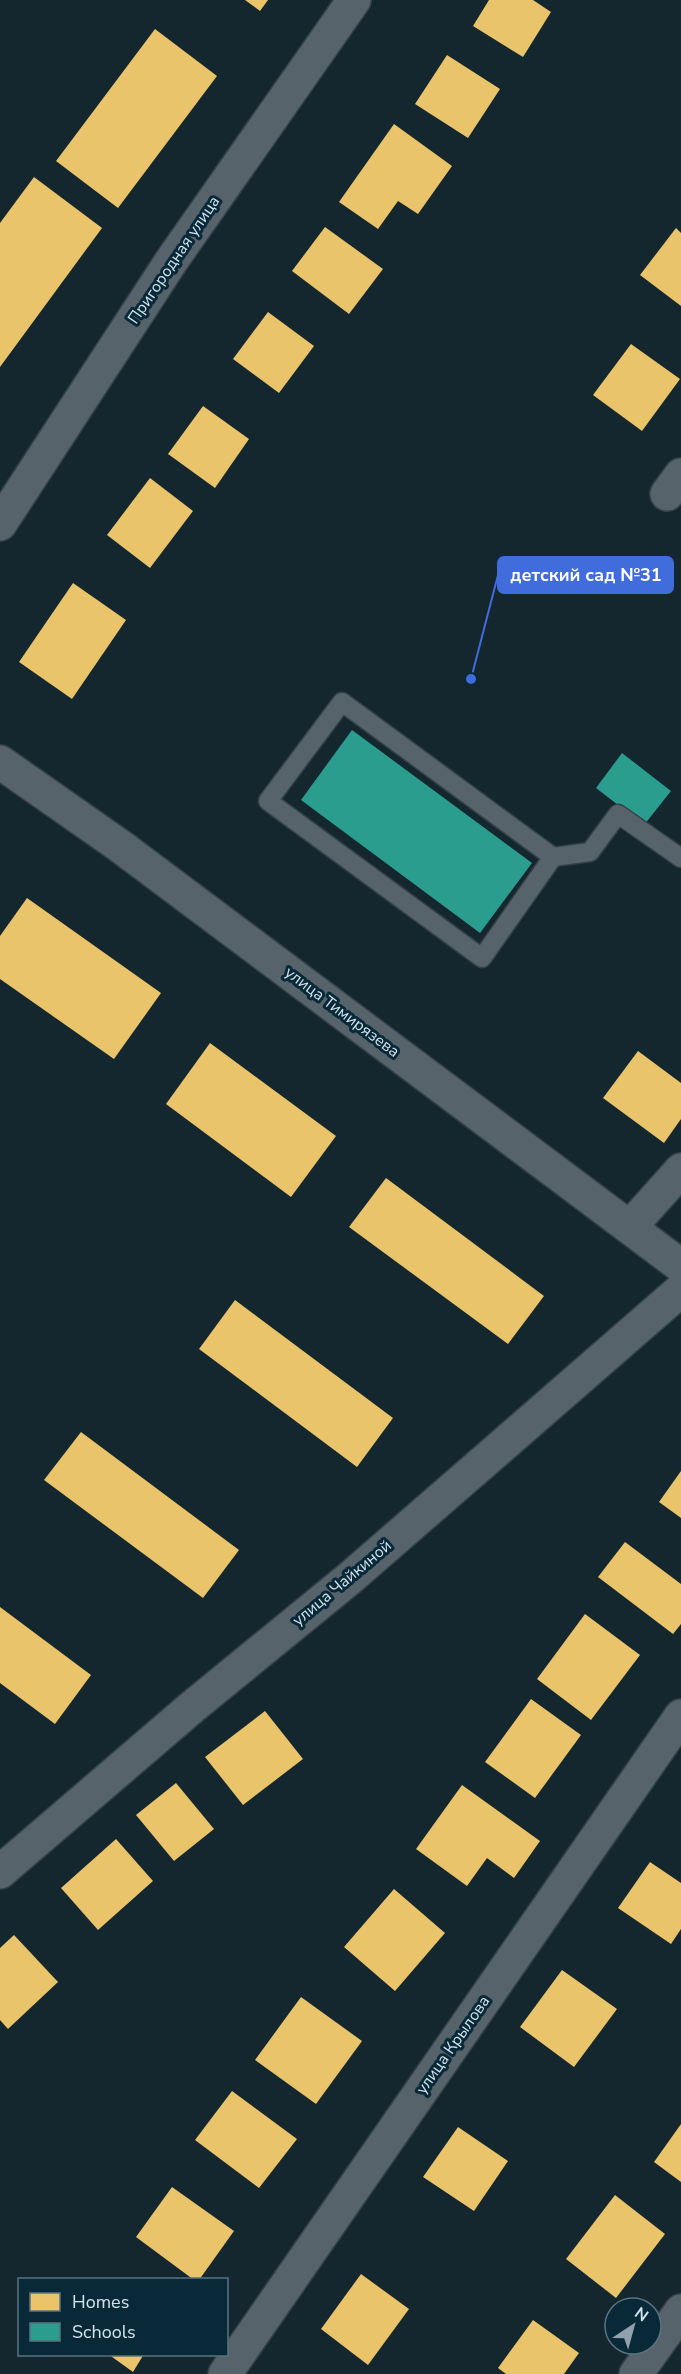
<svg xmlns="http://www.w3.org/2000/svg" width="681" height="2374" viewBox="0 0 681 2374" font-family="'Nunito Sans',sans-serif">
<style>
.homes{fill:#e9c46a}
.schools{fill:#2a9d8f}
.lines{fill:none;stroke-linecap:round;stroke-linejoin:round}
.service-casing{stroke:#354148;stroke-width:21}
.minor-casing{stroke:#354148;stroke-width:36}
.tertiary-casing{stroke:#354148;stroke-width:36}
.service{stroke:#57636a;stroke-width:18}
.minor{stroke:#57636a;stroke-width:33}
.tertiary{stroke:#57636a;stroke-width:33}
.labels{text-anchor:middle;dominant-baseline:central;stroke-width:6;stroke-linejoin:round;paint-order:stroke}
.street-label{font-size:16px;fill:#d2e3ee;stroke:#092939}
.leader{fill:none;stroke:#416cdc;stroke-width:2}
.callout-dot{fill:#416cdc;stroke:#092939;stroke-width:2}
.callout{fill:#416cdc;stroke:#416cdc;stroke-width:2}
.callout-label{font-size:18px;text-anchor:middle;font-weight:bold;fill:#fff}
</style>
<rect width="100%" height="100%" fill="#14262e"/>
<g class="homes">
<polygon points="245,0 268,0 260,11"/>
<polygon points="489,0 533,0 551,12 523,57 473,26"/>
<polygon points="155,29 217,76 118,208 56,161"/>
<polygon points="447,55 500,89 468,138 415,104"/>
<polygon points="394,124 452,166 418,214 398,201 378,229 339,202"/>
<polygon points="34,177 102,228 0,367 0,223"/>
<polygon points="325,227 383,269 349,314 292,271"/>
<polygon points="676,228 681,233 681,306 640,275"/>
<polygon points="268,312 314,346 279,393 233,359"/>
<polygon points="631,344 680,379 642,431 593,395"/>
<polygon points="203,406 249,439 215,488 168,454"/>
<polygon points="150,478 193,511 150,568 107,535"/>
<polygon points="73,583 126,620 72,699 19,662"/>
<polygon points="27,898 161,993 114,1059 0,979 0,936"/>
<polygon points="210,1043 336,1136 291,1197 166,1104"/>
<polygon points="638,1051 681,1083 681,1119 664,1143 603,1098"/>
<polygon points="386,1178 544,1296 508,1344 349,1227"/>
<polygon points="235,1300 393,1418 357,1467 199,1349"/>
<polygon points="81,1432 239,1550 203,1598 44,1480"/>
<polygon points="681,1471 681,1518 659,1502"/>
<polygon points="625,1542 681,1584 681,1624 673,1634 598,1577"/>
<polygon points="0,1607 91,1675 55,1724 0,1683"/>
<polygon points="585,1614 640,1655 591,1720 537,1679"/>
<polygon points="531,1699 581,1735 535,1798 485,1762"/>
<polygon points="265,1711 303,1759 243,1805 205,1757"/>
<polygon points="176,1783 214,1829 174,1861 136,1815"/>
<polygon points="462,1785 540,1841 514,1878 487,1858 467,1886 416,1849"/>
<polygon points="116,1839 153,1881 98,1930 61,1888"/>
<polygon points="650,1862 681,1883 681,1929 671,1944 618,1908"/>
<polygon points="394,1889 445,1933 395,1991 344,1947"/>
<polygon points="14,1935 58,1982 8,2029 0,2020 0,1948"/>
<polygon points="562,1970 617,2009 574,2067 520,2027"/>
<polygon points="301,1997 362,2041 316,2104 255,2060"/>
<polygon points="232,2091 297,2139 259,2188 195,2140"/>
<polygon points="681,2124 681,2182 654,2162"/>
<polygon points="458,2127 508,2161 474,2211 423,2177"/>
<polygon points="172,2187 234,2231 199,2280 194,2280 136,2237"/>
<polygon points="615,2195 665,2234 616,2298 566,2259"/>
<polygon points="361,2274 409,2309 368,2365 321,2329"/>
<polygon points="533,2320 579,2353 564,2374 506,2374 498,2368"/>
<polygon points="108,2354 144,2354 133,2372"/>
</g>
<g class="schools">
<polygon points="352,730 532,863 480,933 301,800"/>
<polygon points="622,753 671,791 644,825 596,788"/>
</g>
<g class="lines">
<defs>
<polyline id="service" points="553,857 482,958 268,801 342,702 553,857 590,852 618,814 681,858"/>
<g id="minor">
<polyline points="667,494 681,475"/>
<polyline points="0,524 172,260 354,0"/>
<polyline points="630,1227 681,1170"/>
<polyline points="0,1872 191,1708 350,1578 681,1290"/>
<polyline points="225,2374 681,1716"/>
<polyline points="636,2374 681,2311"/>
</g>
<polyline id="tertiary" points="0,762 120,846 681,1266"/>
</defs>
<use href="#service" class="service-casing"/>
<use href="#minor" class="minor-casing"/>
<use href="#tertiary" class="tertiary-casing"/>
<use href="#service" class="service"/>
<use href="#minor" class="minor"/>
<use href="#tertiary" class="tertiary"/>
</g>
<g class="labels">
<g class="street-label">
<text transform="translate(174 260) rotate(-56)">Пригородная улица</text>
<text transform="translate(342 1012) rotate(37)">улица Тимирязева</text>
<text transform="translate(342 1583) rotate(-40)">улица Чайкиной</text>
<text transform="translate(453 2045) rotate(-55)">улица Крылова</text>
</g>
</g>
<path class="leader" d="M471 679L498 575"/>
<circle class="callout-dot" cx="471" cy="679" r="6"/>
<rect class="callout" x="498" y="557" width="175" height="36" rx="6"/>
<g class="callout-label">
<text x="586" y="581">детский сад №31</text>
</g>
<rect x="18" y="2278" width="210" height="78" fill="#092939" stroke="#597381" stroke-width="1.5"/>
<rect x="30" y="2293" width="30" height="18" fill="#e9c46a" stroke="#597381" stroke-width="1.5"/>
<text x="72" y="2308" font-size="18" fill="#d2e3ee">Homes</text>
<rect x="30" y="2323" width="30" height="18" fill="#2a9d8f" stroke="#597381" stroke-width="1.5"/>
<text x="72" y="2338" font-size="18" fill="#d2e3ee">Schools</text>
<g transform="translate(633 2326) rotate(36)"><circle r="28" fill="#092939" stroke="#597381" stroke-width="1.5"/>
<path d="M0-4.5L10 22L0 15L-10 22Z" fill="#90a1ab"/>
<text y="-9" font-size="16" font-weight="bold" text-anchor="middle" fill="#d2e3ee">N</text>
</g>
</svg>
